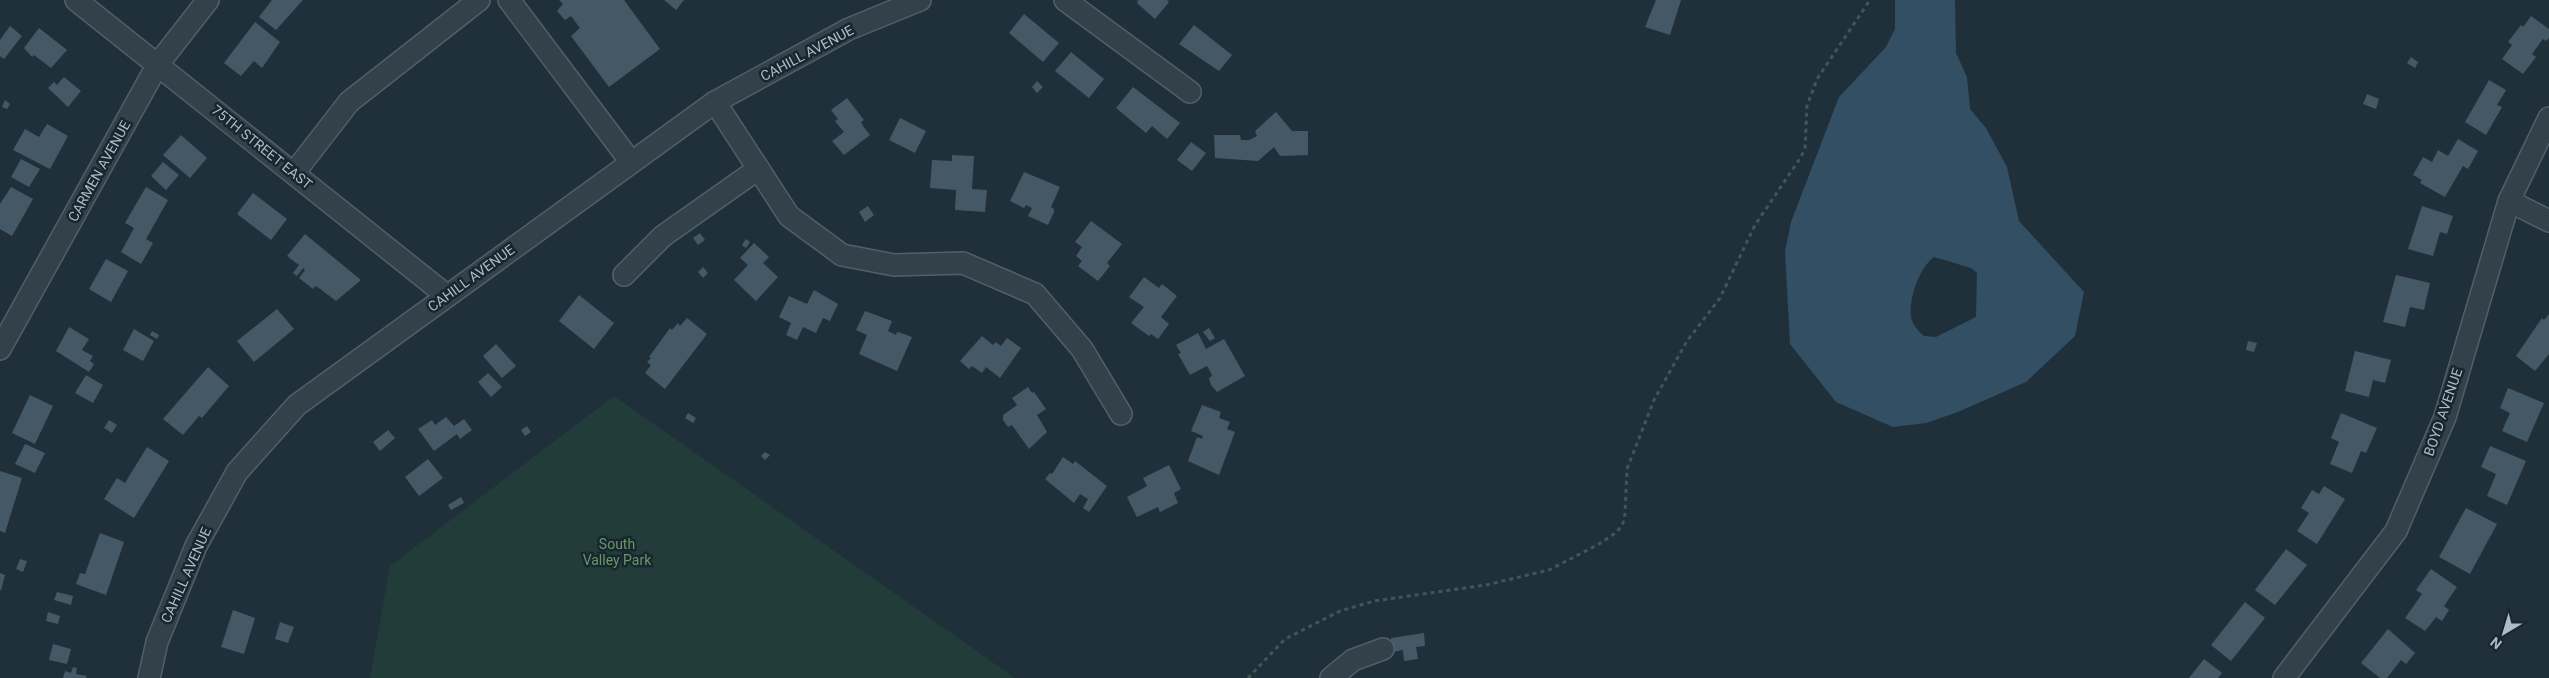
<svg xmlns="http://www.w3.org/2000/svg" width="2549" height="678" viewBox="0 0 2549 678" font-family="Roboto,sans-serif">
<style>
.green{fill:#223c3a}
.water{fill:#324f64;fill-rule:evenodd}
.building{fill:#455865}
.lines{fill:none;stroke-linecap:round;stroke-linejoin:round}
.minor-casing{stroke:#515f68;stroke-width:24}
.path{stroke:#3f5856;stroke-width:3;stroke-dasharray:4 4;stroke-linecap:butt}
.minor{stroke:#33414b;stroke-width:21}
.labels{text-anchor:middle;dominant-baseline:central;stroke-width:5;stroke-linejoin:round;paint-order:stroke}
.street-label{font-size:14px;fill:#aebcc7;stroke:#19262f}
.park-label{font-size:14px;fill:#649a66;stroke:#19262f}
</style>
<rect width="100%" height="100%" fill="#20303b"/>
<polygon class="green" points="614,396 1015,678 370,678 390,566"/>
<path class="water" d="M1895,0H1955L1956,53L1967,77L1970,109L1986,128L2007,167L2019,221L2084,292L2075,336L2026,382L1958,412L1926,423L1893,427L1836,402L1790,344L1785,251L1791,222L1839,97L1886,47L1895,29ZM1934,257L1971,268L1977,273L1976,317L1936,337L1924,336C1918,331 1913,325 1911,317C1909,298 1919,268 1934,257Z"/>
<g class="building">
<polygon points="272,0 303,0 276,30 259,17"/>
<polygon points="559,0 624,0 660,49 609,87 571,36 580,28 571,16 565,20 557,11 563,4"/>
<polygon points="664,0 684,0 676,10"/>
<polygon points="1137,0 1167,0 1169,2 1155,19 1137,3 1138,1"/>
<polygon points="1656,0 1681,0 1670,35 1645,27"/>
<polygon points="1024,14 1059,43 1043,62 1009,33"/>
<polygon points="2531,16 2549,29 2549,38 2546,41 2543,39 2532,54 2536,57 2523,74 2502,59 2512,45 2508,42 2521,25 2523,27"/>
<polygon points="255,22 280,42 262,68 254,61 241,76 224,63"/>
<polygon points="1194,25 1232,55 1219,71 1179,44"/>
<polygon points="10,26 22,36 4,59 0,56 0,40"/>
<polygon points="39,28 67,50 51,68 34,55 32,57 24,48"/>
<polygon points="1071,52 1104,79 1089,98 1055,71"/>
<polygon points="2411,57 2418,62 2415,68 2407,63"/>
<polygon points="64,77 81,91 68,107 48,88 54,82 57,85"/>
<polygon points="2489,80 2506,90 2497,105 2502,107 2486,135 2465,122"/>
<polygon points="1037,81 1043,87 1037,93 1032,87"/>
<polygon points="1133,87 1180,123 1167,139 1152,126 1146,133 1116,108"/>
<polygon points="2367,94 2379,99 2376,109 2363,104"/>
<polygon points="847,98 864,120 861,122 863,126 870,135 844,155 832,141 844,132 835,121 838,119 831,110"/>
<polygon points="5,100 10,104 7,109 2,107"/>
<polygon points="1276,112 1292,131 1308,131 1308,155 1280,156 1274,147 1258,161 1215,158 1214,135 1240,135 1241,140 1249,140 1257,136 1255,131"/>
<polygon points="900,118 926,131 915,153 889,140"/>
<polygon points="47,124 68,136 50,169 13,150 25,129 39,137"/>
<polygon points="181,135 207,158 190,178 163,155"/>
<polygon points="2458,139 2478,151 2468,169 2463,166 2445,197 2420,183 2422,180 2413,175 2423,157 2432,162 2438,150 2448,156"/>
<polygon points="1191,142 1206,153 1192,171 1177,160"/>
<polygon points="952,155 974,156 972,189 987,190 985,212 955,210 956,190 930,188 932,160 952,161"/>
<polygon points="21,159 40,169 29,187 11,177"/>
<polygon points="163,162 179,175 166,190 151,176"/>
<polygon points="1024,172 1060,187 1051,207 1054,209 1054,212 1048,225 1028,216 1032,208 1026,205 1024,208 1010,201"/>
<polygon points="11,187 33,199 12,236 0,229 0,204"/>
<polygon points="146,187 168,200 146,239 153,243 141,264 121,252 134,228 125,223"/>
<polygon points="253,193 287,219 271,240 237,214"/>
<polygon points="868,206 874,215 865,222 859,212"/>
<polygon points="2422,206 2453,216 2447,234 2440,232 2433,256 2408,249"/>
<polygon points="1091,221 1122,244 1107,263 1110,266 1098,281 1078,266 1082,261 1076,256 1082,247 1075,242"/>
<polygon points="700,233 705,240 698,245 693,238"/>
<polygon points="305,234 361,280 336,301 319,288 315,286 313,289 299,278 305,270 303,268 297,276 293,273 299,265 287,256"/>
<polygon points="746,239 750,242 746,248 742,245"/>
<polygon points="754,243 769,257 763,263 778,277 756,301 734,280 748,265 740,258"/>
<polygon points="106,259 128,271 111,302 89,289"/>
<polygon points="703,267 708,273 703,278 698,272"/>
<polygon points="2396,275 2430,283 2424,310 2410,307 2405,327 2383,322"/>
<polygon points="1144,277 1159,288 1162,284 1177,296 1161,317 1169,324 1158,339 1151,334 1149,336 1131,323 1144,307 1129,297"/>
<polygon points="814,290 838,304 830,321 823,318 816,333 803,327 797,340 786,335 791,323 779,317 789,296 807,304"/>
<polygon points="579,295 614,323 594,349 559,321"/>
<polygon points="277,309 294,329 254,362 237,341"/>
<polygon points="865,311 892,321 888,331 896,335 897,332 901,333 912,337 897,371 859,354 867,335 856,330"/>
<polygon points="2549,314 2549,354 2535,371 2516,356 2542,318 2544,320"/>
<polygon points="687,318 707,334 665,389 645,373 651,365 647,362 651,358 649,357 670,328 672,330 678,323 680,326"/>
<polygon points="69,327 89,339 82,350 93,356 90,361 94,364 89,372 56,351"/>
<polygon points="1209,328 1215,338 1210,341 1203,332"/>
<polygon points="134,329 154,341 143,361 123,350"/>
<polygon points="152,331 159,335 157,339 150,335"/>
<polygon points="1198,333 1206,349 1224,339 1245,376 1217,392 1211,385 1209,378 1212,376 1211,373 1207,366 1190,375 1178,354 1181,353 1176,345"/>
<polygon points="982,336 993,345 996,342 1001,346 1007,338 1021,348 1000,378 986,367 982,373 972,366 969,369 960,361"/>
<polygon points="2248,341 2257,343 2254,352 2246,350"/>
<polygon points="496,344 516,366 502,378 483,356"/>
<polygon points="2355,351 2391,360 2385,383 2373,380 2369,397 2345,391"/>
<polygon points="208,367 229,386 202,418 199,416 183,435 163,419"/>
<polygon points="488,373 502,387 491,397 478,382"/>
<polygon points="86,375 103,385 93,403 75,393"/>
<polygon points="1028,387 1032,393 1034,392 1046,409 1037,415 1047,432 1029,449 1012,425 1008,427 1003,420 1003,415 1017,405 1012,398"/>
<polygon points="2508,388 2544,403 2527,442 2502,431 2510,413 2500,408"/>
<polygon points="30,395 53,406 35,444 12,433"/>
<polygon points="1202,405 1221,412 1219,418 1230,422 1227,429 1235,432 1219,475 1188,461 1197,437 1202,439 1203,436 1191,431"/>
<polygon points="688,413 696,418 693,423 685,418"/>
<polygon points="2341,413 2377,428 2366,453 2361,451 2352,473 2330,464 2339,442 2331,438"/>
<polygon points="446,417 454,426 464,419 472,430 460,439 457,434 434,451 418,429 432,420 435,425"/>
<polygon points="109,420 117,425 112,433 104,428"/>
<polygon points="527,426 531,432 525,436 521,430"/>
<polygon points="388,430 395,438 380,451 373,442"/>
<polygon points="25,444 45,453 35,473 15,464"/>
<polygon points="2490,446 2526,461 2507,505 2487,496 2496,474 2481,467"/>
<polygon points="147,447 169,461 134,518 104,499 117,478 125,483"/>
<polygon points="765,452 770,455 765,460 761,456"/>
<polygon points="1063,457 1073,464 1075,461 1107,486 1089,512 1083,508 1088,499 1080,494 1074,503 1045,479 1050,473 1052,474"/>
<polygon points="428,459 443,478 419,496 405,477"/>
<polygon points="1169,465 1181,489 1174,493 1178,503 1160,512 1158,507 1137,517 1127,497 1147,486 1143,478"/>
<polygon points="0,471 22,478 5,533 0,531"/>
<polygon points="2324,486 2345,499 2317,544 2297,531 2309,513 2301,508 2312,490 2319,494"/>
<polygon points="461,497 464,503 451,510 448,505"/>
<polygon points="2466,508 2497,524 2470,574 2439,557"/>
<polygon points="100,533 124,542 106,595 76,584 80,573 85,574"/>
<polygon points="2286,549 2307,565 2275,605 2255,590"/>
<polygon points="20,559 27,561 23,572 16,569"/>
<polygon points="2431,569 2457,587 2444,606 2449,610 2442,621 2436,617 2425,631 2405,618 2422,594 2416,590"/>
<polygon points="0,573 5,575 1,590 0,590"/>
<polygon points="57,592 73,596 71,605 54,600"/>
<polygon points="2245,602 2265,618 2231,661 2211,645"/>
<polygon points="233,610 255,618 244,654 221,647"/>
<polygon points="48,612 60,616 58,624 46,621"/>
<polygon points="280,622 294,627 288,643 275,639"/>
<polygon points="2388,629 2415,653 2406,664 2401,660 2387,678 2380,678 2361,663"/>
<polygon points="1424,633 1425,646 1416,647 1418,659 1404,661 1403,650 1392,652 1391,638"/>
<polygon points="53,644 71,649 67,664 49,660"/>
<polygon points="2204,659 2222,673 2218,678 2189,678"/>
<polygon points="73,667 77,668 76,674 87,676 86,678 63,678 65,671 71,673"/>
</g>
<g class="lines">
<defs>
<g id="minor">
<polyline points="76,0 446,295"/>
<polyline points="509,0 631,162"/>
<polyline points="1065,0 1190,92"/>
<polyline points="715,102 789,216 842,255 894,265 963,263 1035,294 1082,349 1121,414"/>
<polyline points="294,173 349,102 479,0"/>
<polyline points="2509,201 2549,221"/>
<polyline points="624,275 663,236 758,169"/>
<polyline points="0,349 158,64 208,0"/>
<polyline points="149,678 157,642 196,546 237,472 297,405 715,102 849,29 920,0"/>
<polyline points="1331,678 1353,660 1383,649"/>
<polyline points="2284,678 2396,531 2445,417 2509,201 2549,118"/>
</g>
</defs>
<use href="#minor" class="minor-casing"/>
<polyline class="path" points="1248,678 1285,639 1340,611 1374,601 1486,585 1549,570 1599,544 1617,532 1623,523 1625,514 1627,469 1654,400 1687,341 1720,298 1755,225 1801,157 1805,148 1807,106 1817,79 1870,0"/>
<use href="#minor" class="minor"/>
</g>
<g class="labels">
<g class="street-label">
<text transform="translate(807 53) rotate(-28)">CAHILL AVENUE</text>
<text transform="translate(262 147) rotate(39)">75TH STREET EAST</text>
<text transform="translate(99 171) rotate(-61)">CARMEN AVENUE</text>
<text transform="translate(471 278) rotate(-36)">CAHILL AVENUE</text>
<text transform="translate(2443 412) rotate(-71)">BOYD AVENUE</text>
<text transform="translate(186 575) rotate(-66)">CAHILL AVENUE</text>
</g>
<g class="park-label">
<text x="617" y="544">South<tspan x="617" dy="16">Valley Park</tspan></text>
</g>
</g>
<g transform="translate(2504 633) rotate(218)" stroke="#19262f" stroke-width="4" paint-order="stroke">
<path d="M0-4L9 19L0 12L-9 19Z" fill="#aebcc7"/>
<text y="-8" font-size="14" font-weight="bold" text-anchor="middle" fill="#aebcc7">N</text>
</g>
</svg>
